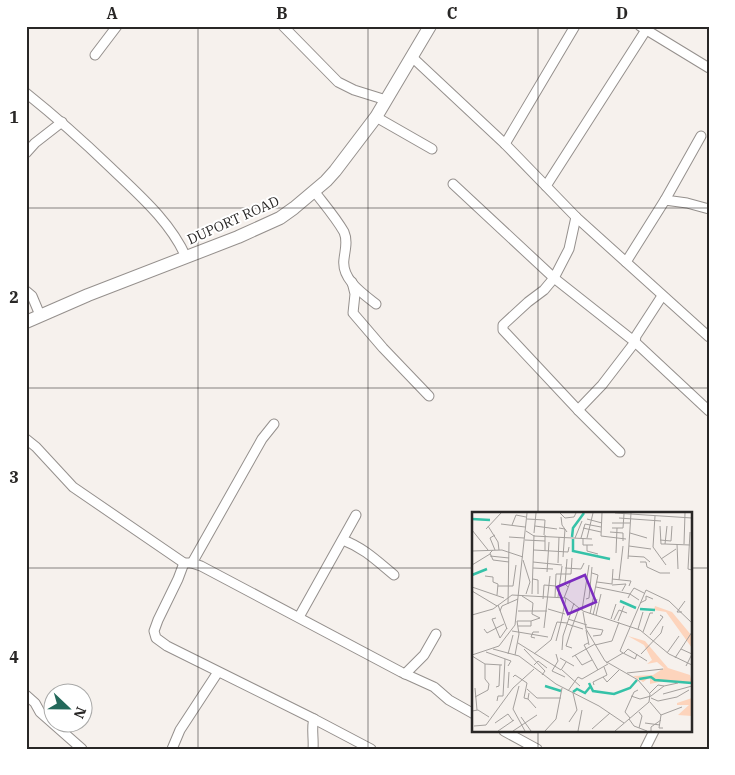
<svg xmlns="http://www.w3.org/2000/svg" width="735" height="775" viewBox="0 0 735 775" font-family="'IBM Plex Serif',serif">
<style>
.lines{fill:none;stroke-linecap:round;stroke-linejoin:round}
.street-casing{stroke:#95908d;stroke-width:11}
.secondary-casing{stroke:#95908d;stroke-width:14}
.street{stroke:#fff;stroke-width:9}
.secondary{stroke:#fff;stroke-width:12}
.grid{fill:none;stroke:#292726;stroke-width:1;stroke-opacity:0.55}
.labels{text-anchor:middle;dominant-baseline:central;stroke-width:4;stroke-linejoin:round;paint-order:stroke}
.street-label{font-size:14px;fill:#292726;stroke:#fff}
.inset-river{fill:none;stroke:#35c2a8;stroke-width:2.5}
.inset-road{fill:none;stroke:#a4a09d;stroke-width:1}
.view{fill:#7b2cbf;fill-opacity:0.15;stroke:#7b2cbf;stroke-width:2.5}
.inset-edge{fill:none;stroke:#292726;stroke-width:2.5}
.neatline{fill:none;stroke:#292726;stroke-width:2}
.grid-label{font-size:16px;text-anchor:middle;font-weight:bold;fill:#292726}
</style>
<rect width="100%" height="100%" fill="#f6f1ed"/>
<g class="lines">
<defs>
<g id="street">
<polyline points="283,26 338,82 354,90 386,100"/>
<polyline points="640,26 709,68"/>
<polyline points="95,55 117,26"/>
<polyline points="412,57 505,144 576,217 709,337"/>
<path d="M26,93C56,117 83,141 110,167C138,194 170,221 186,257"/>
<polyline points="376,117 432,149"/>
<polyline points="505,144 575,26"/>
<polyline points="26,153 35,143 62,122"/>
<polyline points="453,184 554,278 635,342 602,385 578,410"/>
<polyline points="546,186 646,30"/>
<path d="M314,191C324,204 336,218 344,232C348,241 345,250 344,259C341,279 362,293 376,304"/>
<polyline points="665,200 701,136"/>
<polyline points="576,217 569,249 554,278 544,290 528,302 503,325 503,330 578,410 620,452"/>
<polyline points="626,262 665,200 687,203 709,209"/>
<polyline points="352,282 355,294 353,313 383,348 429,396"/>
<polyline points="26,291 32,296 40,315"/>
<polyline points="662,296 636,336 635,342 709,411"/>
<polyline points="26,439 36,447 73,487 184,563 192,563 201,566 401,672 434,687 449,700 474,714"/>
<path d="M343,540C364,548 377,561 394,575"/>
<polyline points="184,563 178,579 158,620 154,631 156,638 167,646 314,719 371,749"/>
<polyline points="192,563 262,439 274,424"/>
<polyline points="299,617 356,515"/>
<polyline points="405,674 424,655 436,634"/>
<polyline points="26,695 35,703 40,712 82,749"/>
<polyline points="504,731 537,749"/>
<polyline points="172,749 180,730 218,672"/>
<path d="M313,749C314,739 311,727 314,719"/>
<polyline points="645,749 654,731"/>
</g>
<polyline id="secondary" points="26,322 88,295 238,237 280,218 294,208 326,181 335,171 376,117 430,26"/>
</defs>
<use href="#street" class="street-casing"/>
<use href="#secondary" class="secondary-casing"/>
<use href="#street" class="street"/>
<use href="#secondary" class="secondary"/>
</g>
<path class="grid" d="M198,26V749M368,26V749M538,26V514M26,208H709M26,388H709M26,568H474M691,568H709M538,731V749"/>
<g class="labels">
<g class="street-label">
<text transform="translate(233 220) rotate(-24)">DUPORT ROAD</text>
</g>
</g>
<g transform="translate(472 512)">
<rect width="220" height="220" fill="#f6f1ed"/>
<path d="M183,94L200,100L220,124V136L194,100L182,98ZM156,124L173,129L196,156L218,163L220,172L191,169L178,172V165L171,170L161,164L181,163L192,156L185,150L175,152L180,148L172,133ZM220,186V204L206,203L217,193H205V191Z" fill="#fdd4bc"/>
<path class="inset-river" d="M0,7L18,8M100,25L101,16L112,1M101,27V39L138,47M0,63L15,57M148,89L164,96M168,97L183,98M167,167L179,165L183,168L220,171M117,171L121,179L142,182L158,176L165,168M73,174L89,179M101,180L105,177L113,181L118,175"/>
<path class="inset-road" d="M88,1L93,6L102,5L104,1M130,1L129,24L154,27M143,1L220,6M183,4L181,35L194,53M89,5L90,13L95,20M147,6L189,9M55,7L73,8L72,23M115,7L130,11M140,11H158M29,12L53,15M40,13L44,3L54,5M16,14L26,30L27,38M63,14L85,17M188,14L189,32H193L195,14M87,16L93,17L91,45M111,16L129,20M140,16H151L152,2M14,17L29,1M0,18L16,38M54,19L62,24L120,27M138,20L151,21V29M218,20L216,57L220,58M62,21L64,1M158,21L175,26M37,25L52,26M103,26L110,9M109,26L113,12L129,15M115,26L121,1M111,27V33H121M53,28L73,29M188,28L199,29L200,14M193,32L218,33M205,32L206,57M212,32L213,1M115,33V39L126,42M157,34L179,37M21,38L18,41L21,48L37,50M23,38L18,26L23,23M62,38L96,40L97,35M0,39L30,38L51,45M73,39V23M144,41L145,16M18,44L37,46M156,44L172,45L178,50M95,47L93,72L96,75M156,47L159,1M189,47L204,37M51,48L58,70L54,82M61,50L90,53M168,50H174L175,55L188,61H198M86,51L87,25M0,53L18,42M61,56L81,57M93,56L109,57L112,51M75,60L77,30M13,64L21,65V70L26,72L25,83M61,67L66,68V82M140,67L159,69L157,74M147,68L151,34M125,70L140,72L141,57M140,73L154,72L150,79M26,74H41L44,53M0,75L32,86M124,75L158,82L162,76L172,81M0,79L25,94M60,82L62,23M50,84L61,91L60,102L68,106L59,109M83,85L84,62H89L90,54M86,85L89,62H99L100,46M92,86L99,68M156,86L158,82L167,88M71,87L72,73L84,74M114,87L117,86L120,55M168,91L174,88V84L181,87M36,92L37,30M26,93L35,117M76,97L93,102M110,98L117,53M28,99L30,94L46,87M46,99H75M111,100L114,117L133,149L166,168L178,182L177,190L143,219M210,100H205L213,89M118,102L126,63L120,61M0,103L21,97L40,83L94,86L111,99L168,118L197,142L220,153M121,103L125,87M124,103L129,82M24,106L20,107L28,126L35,116M96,107L115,113M139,107L144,92M142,108L147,98L155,101M45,109H59V114H46M146,109L152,94M89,110L94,86M95,112L111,117M159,113L174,78L197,89L220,111M114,115L131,118L129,123L121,124M72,116L78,64M12,117L15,121L32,112M166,117L171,100M99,118L94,134L100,136M99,118L107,96M114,118L117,133M40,119L76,125M82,119L85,110L95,111M171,120L178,101H181M178,123L191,105L188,103M63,126L59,125L61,120H67M84,129L89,110M46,131L89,158L94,150M116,131L112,133L126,158M123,133L140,129L147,110M21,137L47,144L84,172L127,194L152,211M52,137L73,159L70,163M209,137L220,142L214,154M90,138L91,124L102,91M14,140L39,149L36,154M151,141L148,139L159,113M152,141L156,137L175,149M195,141L207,124M36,142L41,123M62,142L79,128L82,119M84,142L86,149L80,159L93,165M169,142L189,121L191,114M0,143L27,134L43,113L55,1M43,143L47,122L45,109M103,143L110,153L120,148M0,144L13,152V167M100,145L123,132M88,146L102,154M203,146L220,120M134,151L151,141L163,147L165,142M13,152L30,153M62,153L66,149L75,156M90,158L108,174M155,161L191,157M41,165L43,163L55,171L52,186L56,187M131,165L135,170L147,158M110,167L136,152M122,173L121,170L135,163L132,155M47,174L41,197L53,219M24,175L27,174L28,153M3,176L5,198M36,176L37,160M55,177L65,186H89M96,179L106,165L110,167M57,181L56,187L64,196M178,181L186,173L192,174M191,182L220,174M159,184L168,187L179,184M179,184L192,174L206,171M3,185L16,178L17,172L13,167M179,186L186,189L205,185L217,178M25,189L26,184H31L33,147M178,190L189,203L210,195M0,199L6,198L17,205M189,203L187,216H191M49,205L59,219M158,206L153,200L162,180L166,178M157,207L162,214L175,219M97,210L105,198L101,181M23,211L36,202L41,209M173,211L188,213M2,214L14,213L41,176L62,157M167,216L170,204L167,200M120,217L138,201M26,219L42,208M41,219L65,203M73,219L84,207L90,176M106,219L110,198M179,219V215L189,208"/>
<path class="view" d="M113,63L124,90L96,102L85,75Z"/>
<rect width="220" height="220" class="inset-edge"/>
</g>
<rect width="735" height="775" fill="none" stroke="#ffffff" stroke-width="55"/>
<g transform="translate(68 708) rotate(112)"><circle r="24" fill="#ffffff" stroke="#a9a9a8"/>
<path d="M0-4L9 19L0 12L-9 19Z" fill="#23685a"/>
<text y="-8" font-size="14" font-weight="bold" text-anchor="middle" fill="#292726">N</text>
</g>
<rect x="28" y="28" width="680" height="720" class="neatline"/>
<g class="grid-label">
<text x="112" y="19">A</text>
<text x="282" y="19">B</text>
<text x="452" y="19">C</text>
<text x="622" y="19">D</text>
<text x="14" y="123">1</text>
<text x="14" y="303">2</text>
<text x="14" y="483">3</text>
<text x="14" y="663">4</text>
</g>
</svg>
